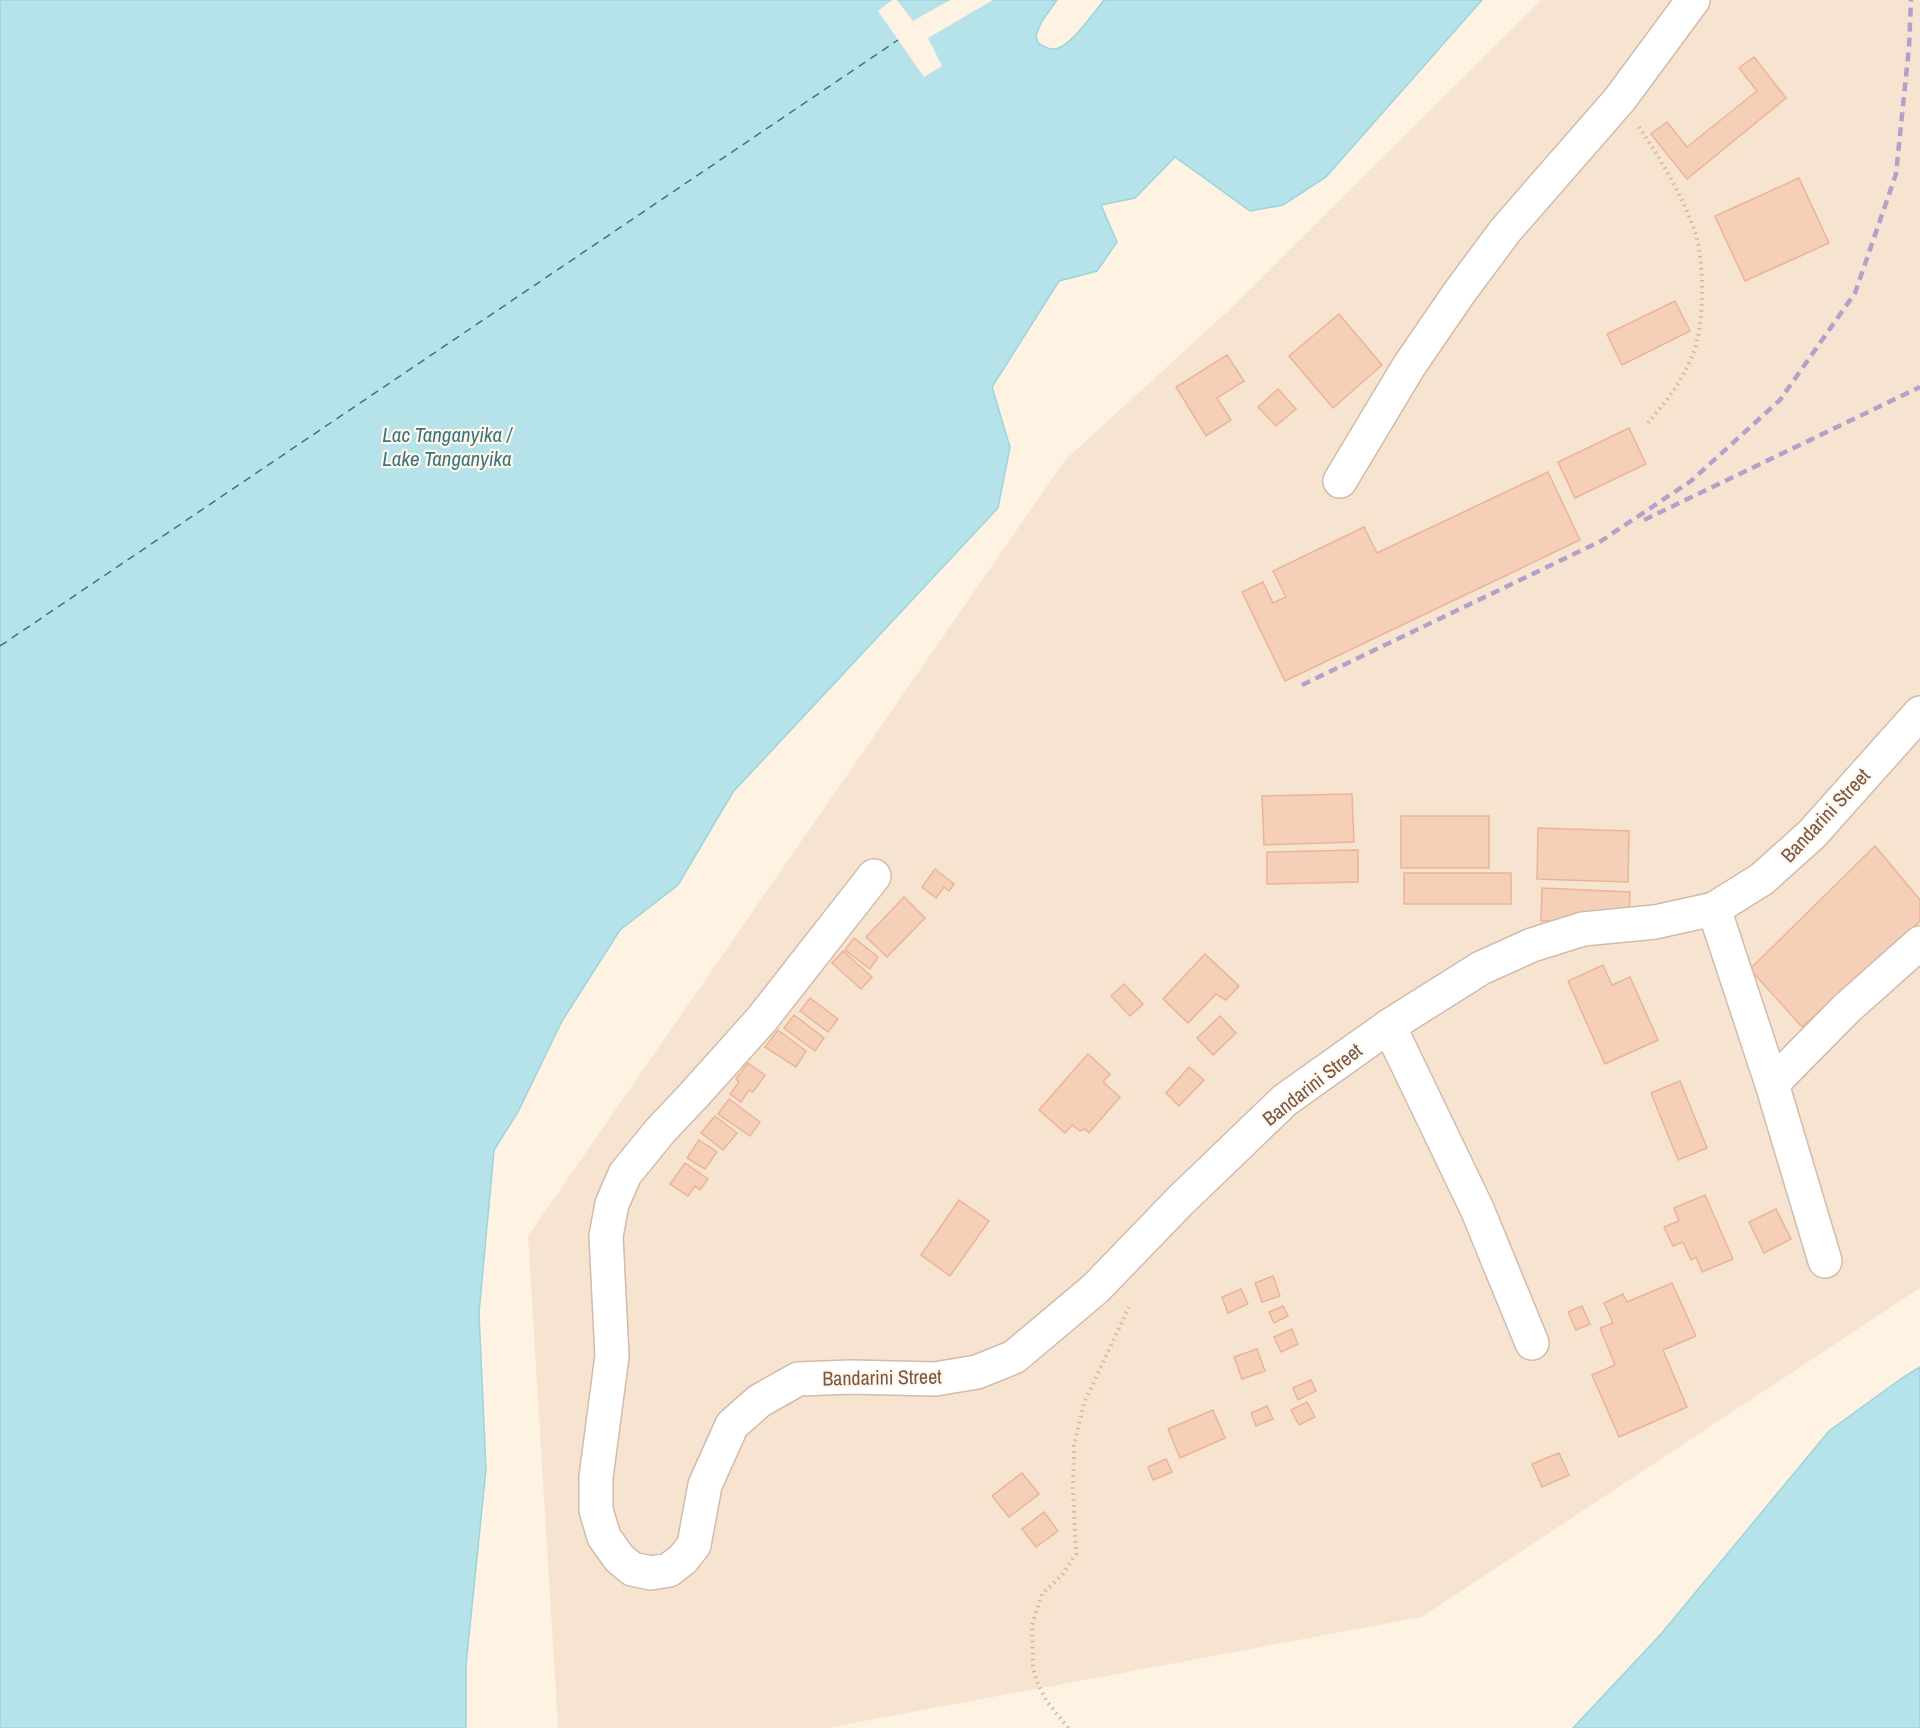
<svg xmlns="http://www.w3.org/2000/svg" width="1920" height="1728" viewBox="0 0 1920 1728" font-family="'Archivo Narrow',sans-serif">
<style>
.residential{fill:#f6e4d1}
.water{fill:#b6e3e9;stroke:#9bd4dc;stroke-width:1.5}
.pier{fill:#fef3e3}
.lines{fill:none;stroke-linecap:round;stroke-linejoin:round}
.ferry{stroke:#39767f;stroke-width:1.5;stroke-dasharray:8 6;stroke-linecap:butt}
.building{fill:#f6cfb8;stroke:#eab497;stroke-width:1.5}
.minor-casing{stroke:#d2bbab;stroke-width:36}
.path{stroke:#dbb29b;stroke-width:4;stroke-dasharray:1.5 4.5;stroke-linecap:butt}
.minor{stroke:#fff;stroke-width:33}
.rail{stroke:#b5a0c9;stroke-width:4.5;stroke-dasharray:9 6;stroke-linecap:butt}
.labels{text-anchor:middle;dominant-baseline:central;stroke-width:4.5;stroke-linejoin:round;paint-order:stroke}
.street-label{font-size:20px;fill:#785747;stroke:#fff7eb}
.water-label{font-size:21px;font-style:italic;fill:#39767f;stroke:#fff7eb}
</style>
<rect width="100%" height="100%" fill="#fef3e3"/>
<polygon class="residential" points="1541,0 1920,0 1920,1288 1422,1617 827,1728 558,1728 528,1236 1065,460 1229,310"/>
<g class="water">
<path d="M0,0H1057L1042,21L1036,35L1038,43C1042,45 1047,49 1052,49C1068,51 1094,12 1104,0H1482L1326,177L1283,205L1250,211L1175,157L1135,198L1101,205L1117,242L1097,271L1059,281L992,387L1010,447L998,508L733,792L678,885L620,930L562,1021L518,1112L494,1150L479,1313L486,1469L466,1665V1728H0Z"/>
<polygon points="1920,1367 1920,1728 1573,1728 1661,1634 1829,1431 1902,1378"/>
</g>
<polygon class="pier" points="892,0 897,0 913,21 950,0 993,0 928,38 942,66 924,77 878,11"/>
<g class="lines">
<polyline class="ferry" points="0,646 898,40"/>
</g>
<g class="building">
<polygon points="1754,57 1786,98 1687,179 1651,134 1667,122 1687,147 1757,91 1739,68"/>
<polygon points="1799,178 1829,243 1745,281 1715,216"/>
<polygon points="1675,301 1690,331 1622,365 1607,334"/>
<polygon points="1339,314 1382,365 1333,408 1289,356"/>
<polygon points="1227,355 1244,381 1217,398 1231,420 1206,436 1176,387"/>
<polygon points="1278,389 1296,409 1276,426 1258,407"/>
<polygon points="1629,428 1646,464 1575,498 1558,462"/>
<polygon points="1548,472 1580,540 1285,681 1242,592 1263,582 1273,603 1286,597 1273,571 1364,527 1377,553"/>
<polygon points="1352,794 1354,842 1264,845 1262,796"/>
<rect x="1401" y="816" width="88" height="52"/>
<polygon points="1538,828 1629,831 1628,882 1537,879"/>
<polygon points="1875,846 1920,900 1920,921 1802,1027 1750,969"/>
<polygon points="1358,850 1358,882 1267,884 1267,852"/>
<polygon points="935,869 954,884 949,891 944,887 936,898 922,887"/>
<rect x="1404" y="873" width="107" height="31"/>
<polygon points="1542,888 1630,892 1629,919 1541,921"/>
<polygon points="904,897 925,918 887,957 866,937"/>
<polygon points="854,938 878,957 870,969 845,950"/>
<polygon points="843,951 872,977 861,989 832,963"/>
<polygon points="1205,954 1239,986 1226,1000 1216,994 1188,1023 1163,999"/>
<polygon points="1603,965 1612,985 1630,977 1658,1040 1605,1064 1568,981"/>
<polygon points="1124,984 1143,1004 1130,1016 1111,996"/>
<polygon points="810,998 838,1019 828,1032 800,1011"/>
<polygon points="794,1015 824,1038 815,1051 784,1028"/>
<polygon points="1220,1016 1236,1033 1213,1055 1197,1038"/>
<polygon points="778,1030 806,1051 796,1067 765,1047"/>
<polygon points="1088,1054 1110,1074 1103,1082 1120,1097 1089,1133 1085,1129 1080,1131 1072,1125 1065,1133 1039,1110"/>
<polygon points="748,1063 765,1075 753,1092 749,1090 741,1102 730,1094 739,1082 736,1079"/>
<polygon points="1189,1067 1204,1080 1179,1106 1166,1093"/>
<polygon points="1680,1081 1707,1148 1678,1160 1651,1093"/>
<polygon points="729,1099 760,1122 750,1136 718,1114"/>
<polygon points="715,1116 737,1133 723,1150 701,1133"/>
<polygon points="699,1140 717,1152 705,1169 687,1158"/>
<polygon points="685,1163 708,1179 700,1190 695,1186 688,1196 670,1184"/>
<polygon points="1705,1195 1733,1259 1702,1272 1696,1257 1691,1260 1683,1242 1673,1246 1664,1227 1679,1221 1674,1208"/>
<polygon points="959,1200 989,1221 950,1276 921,1255"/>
<polygon points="1776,1209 1791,1239 1764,1253 1749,1222"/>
<polygon points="1273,1276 1280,1296 1262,1302 1255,1283"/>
<polygon points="1672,1283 1696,1336 1663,1350 1687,1407 1619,1437 1592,1375 1615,1365 1600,1328 1613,1323 1604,1303 1623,1294 1627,1302"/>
<polygon points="1241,1289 1248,1304 1228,1313 1222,1297"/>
<polygon points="1283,1306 1288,1316 1274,1323 1269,1312"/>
<polygon points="1582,1306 1590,1324 1576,1330 1568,1312"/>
<polygon points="1292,1329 1298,1344 1281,1352 1274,1337"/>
<polygon points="1257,1349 1265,1371 1242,1379 1234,1357"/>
<polygon points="1311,1380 1316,1391 1298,1400 1293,1388"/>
<polygon points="1307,1402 1315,1417 1299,1425 1291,1410"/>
<polygon points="1267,1406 1273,1419 1256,1426 1251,1413"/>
<polygon points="1213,1410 1225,1438 1180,1458 1168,1429"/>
<polygon points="1559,1453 1569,1475 1542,1487 1532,1464"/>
<polygon points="1166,1459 1172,1472 1153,1480 1148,1467"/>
<polygon points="1022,1473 1039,1494 1009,1517 992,1496"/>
<polygon points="1044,1512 1058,1531 1036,1547 1022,1529"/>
</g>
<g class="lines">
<defs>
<g id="minor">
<polyline points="1340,481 1409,366 1459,293 1505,231 1620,99 1693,0"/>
<polyline points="874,876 762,1019 694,1095 660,1131 625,1174 612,1204 606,1236 612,1356 596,1477 596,1510 604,1537 619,1558 632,1569 651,1573 669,1570 683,1559 694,1545 705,1485 732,1425 759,1401 798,1379 851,1377 935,1379 977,1372 1014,1357 1096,1288 1180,1201 1285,1100 1389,1026 1481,968 1532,945 1583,929 1655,922 1714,909 1762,879 1812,834 1920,713"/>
<polyline points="1714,909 1772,1084 1825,1261"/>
<polyline points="1389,1026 1477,1209 1532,1343"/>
<polyline points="1772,1084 1847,1008 1920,943"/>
</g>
</defs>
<use href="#minor" class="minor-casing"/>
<g class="path">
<path d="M1639,127C1661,160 1682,194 1695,232C1704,257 1704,315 1697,341C1695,351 1690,362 1685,371C1676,390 1661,407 1648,423"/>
<polyline points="1068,1728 1046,1700 1038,1684 1033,1668 1032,1625 1042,1594 1062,1575 1076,1554 1073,1489 1074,1446 1084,1403 1129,1307"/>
</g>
<use href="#minor" class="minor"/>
<g class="rail">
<polyline points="1644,520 1920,387"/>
<polyline points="1302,685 1601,541 1691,481 1780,400 1855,293 1896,174 1909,47 1911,0"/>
</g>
</g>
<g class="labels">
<g class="street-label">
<text transform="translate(1825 815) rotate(-47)">Bandarini Street</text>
<text transform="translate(1312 1084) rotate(-38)">Bandarini Street</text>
<text transform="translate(882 1377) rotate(-1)">Bandarini Street</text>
</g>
<g class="water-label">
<text x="447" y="434">Lac Tanganyika /<tspan x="447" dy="24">Lake Tanganyika</tspan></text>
</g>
</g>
</svg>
